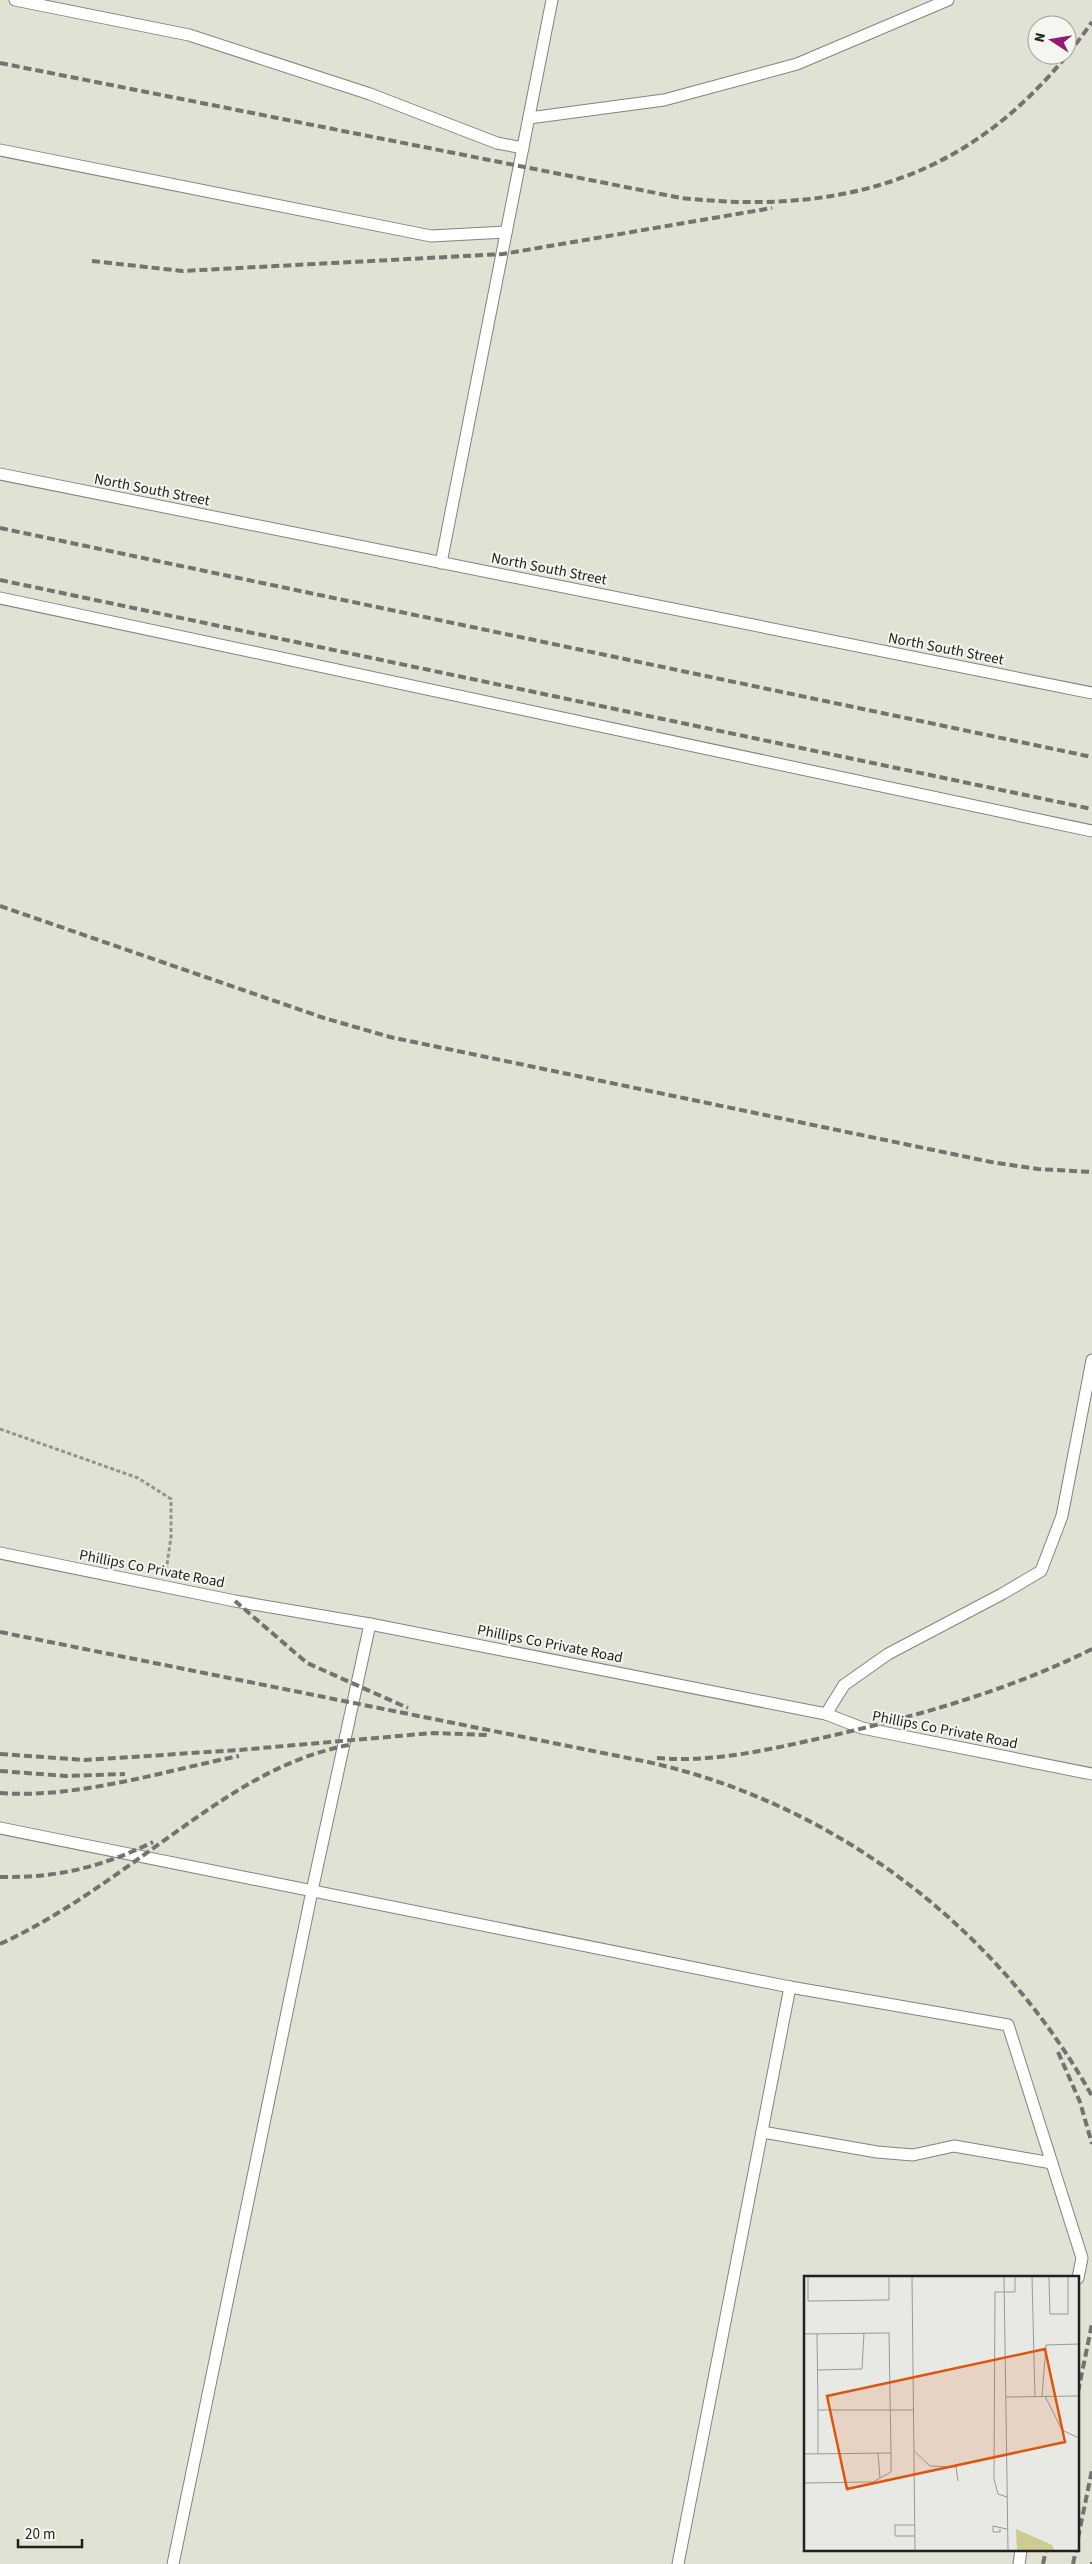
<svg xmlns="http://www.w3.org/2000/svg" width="1092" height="2564" viewBox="0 0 1092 2564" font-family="'Source Sans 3',sans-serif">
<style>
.built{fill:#e1e1d4;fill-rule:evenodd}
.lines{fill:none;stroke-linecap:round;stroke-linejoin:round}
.lane-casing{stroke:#83837e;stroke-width:13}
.path{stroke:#939490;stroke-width:3;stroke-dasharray:4 2.5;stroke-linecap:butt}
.lane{stroke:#fff;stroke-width:11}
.rail{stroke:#737370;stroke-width:4;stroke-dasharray:8 4;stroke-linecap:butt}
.labels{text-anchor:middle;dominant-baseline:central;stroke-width:4;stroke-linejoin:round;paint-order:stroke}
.street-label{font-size:15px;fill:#21211f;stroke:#f6f6f1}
.inset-road{fill:none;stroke:#989995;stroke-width:1}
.view{fill:#de560d;fill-opacity:0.15;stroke:#de560d;stroke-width:2.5}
.inset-edge{fill:none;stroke:#21211f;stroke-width:2.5}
</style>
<rect width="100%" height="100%" fill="#e8e9e4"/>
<path class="built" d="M0,0H1092V2564H0ZM1037,25H1067V55H1037ZM806,2278H1078V2550H806Z"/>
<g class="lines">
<defs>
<g id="lane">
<polyline points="15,0 189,35 370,94 497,143 523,148"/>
<polyline points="529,118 664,100 797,64 948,0"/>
<polyline points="0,150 431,236 506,232"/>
<polyline points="0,474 1092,693"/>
<polyline points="441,563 552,0"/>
<polyline points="0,598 1092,831"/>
<polyline points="0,1553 235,1601 370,1624 826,1714 862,1728 1092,1774"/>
<polyline points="826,1714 844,1685 888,1654 1002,1594 1041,1571 1062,1516 1092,1360"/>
<polyline points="0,1828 790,1987"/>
<polyline points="762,2132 877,2152 913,2155 954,2146 1052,2163"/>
<polyline points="173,2564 312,1891 370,1624"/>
<polyline points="678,2564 790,1987 1008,2025 1082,2258 1078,2278"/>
<polyline points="1019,2564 1021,2550"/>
</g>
</defs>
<use href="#lane" class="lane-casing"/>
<polyline class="path" points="0,1429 138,1478 171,1499 171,1537 166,1572"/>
<use href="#lane" class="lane"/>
<g class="rail">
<path d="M0,63L681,198C858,217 988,171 1092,22"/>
<polyline points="92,261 182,271 503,254 772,208"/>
<polyline points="0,528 1092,757"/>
<polyline points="0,580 1092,809"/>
<polyline points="0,906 324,1018 390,1037 991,1162 1038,1169 1092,1172"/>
<polyline points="235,1601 307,1663 408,1708"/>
<path d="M0,1632L648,1762C836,1804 998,1928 1092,2096"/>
<polyline points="0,1754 85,1760 239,1750 433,1733 487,1735"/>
<path d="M657,1758C714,1763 771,1749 826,1737C917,1716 1008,1691 1092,1649"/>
<polyline points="0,1771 66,1776 125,1774"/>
<path d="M0,1793C76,1799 164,1771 239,1756"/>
<path d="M0,1877C57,1878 102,1867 153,1842"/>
<path d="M0,1944C61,1916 114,1876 169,1837C225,1797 280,1758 349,1745"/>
<polyline points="1058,2052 1080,2102 1092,2144"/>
<polyline points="1078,2392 1092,2324"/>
<polyline points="1078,2538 1092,2470"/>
<polyline points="1043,2564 1046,2550"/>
<polyline points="1073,2564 1076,2550"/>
<polyline points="1092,2564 1092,2562"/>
</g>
</g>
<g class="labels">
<g class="street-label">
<text transform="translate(152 490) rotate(11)">North South Street</text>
<text transform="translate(549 569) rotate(11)">North South Street</text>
<text transform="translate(946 649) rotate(11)">North South Street</text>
<text transform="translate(152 1569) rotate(11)">Phillips Co Private Road</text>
<text transform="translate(550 1644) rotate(11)">Phillips Co Private Road</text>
<text transform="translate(945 1730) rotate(11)">Phillips Co Private Road</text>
</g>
</g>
<g transform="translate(804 2276)">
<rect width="275" height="275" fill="#e8e9e4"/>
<path d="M212,253L248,269L250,274H213Z" fill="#cccb90"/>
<path class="inset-road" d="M4,1V25L85,24V1M108,1L111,274M200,1L204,274M228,1L231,121M245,1L246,38H264V1M0,58L85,57L87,177M13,58L14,134H110M13,94L58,93L60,57M238,120L242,69L275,68M241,120L258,154L275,162M202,121L275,120M14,134V178M110,175L126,190L152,191L154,205M74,177L76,202M0,178L87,177V196L69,206L0,207M203,221L194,218L190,203L191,16H211V1M111,249H91V260H111M196,253V256H189V250L203,253"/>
<path class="view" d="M241,73L261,166L43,213L23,120Z"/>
<rect width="275" height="275" class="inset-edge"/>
</g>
<g transform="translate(1052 40) rotate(282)"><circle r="24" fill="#f6f6f1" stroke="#a1a19d"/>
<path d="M0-4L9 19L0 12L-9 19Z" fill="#961871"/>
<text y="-8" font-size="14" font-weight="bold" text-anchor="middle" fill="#21211f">N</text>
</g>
<path d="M18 2539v8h64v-8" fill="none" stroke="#21211f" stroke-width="2.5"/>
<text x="25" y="2539" font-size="15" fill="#21211f" stroke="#f6f6f1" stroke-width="4" paint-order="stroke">20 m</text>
</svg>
